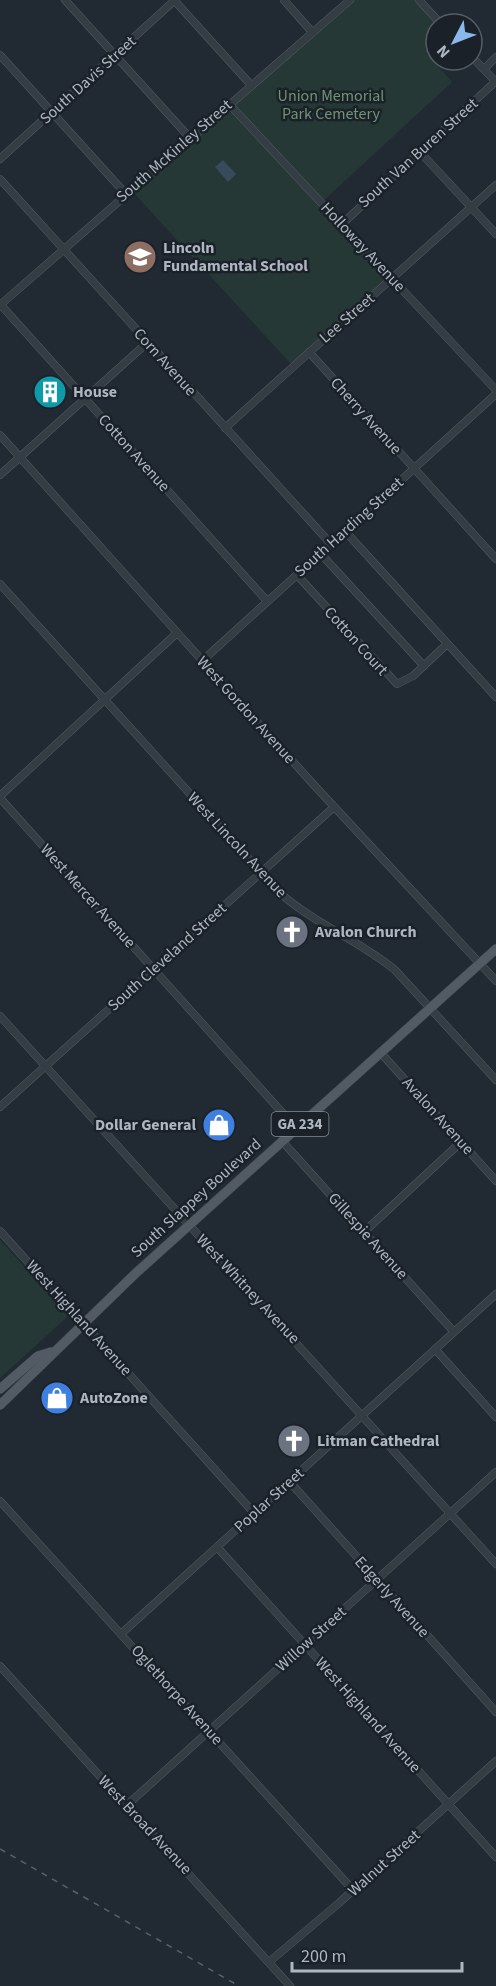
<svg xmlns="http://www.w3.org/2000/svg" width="496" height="1986" viewBox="0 0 496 1986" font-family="'Source Sans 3',sans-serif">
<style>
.green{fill:#263836}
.water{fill:#384a5b}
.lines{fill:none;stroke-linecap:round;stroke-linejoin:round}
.minor-casing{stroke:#515a62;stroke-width:8}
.major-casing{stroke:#3d454d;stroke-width:10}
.minor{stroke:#343c44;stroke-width:7}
.major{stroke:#525b64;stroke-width:9}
.rail{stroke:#56616a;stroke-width:1.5;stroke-dasharray:6 6;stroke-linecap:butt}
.labels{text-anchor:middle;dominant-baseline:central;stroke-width:5;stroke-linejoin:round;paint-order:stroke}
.shield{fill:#1a2128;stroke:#828a93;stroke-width:1.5}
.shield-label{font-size:15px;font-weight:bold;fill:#aeb7c1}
.street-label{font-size:16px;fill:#aeb7c1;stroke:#1a2128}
.park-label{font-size:16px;fill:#709475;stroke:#1a2128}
.poi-label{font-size:16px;font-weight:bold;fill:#aeb7c1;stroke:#1a2128;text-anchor:start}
</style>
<rect width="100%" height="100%" fill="#212a33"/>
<g class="green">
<polygon points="353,0 416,0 439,24 436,24 436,44 426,53 452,82 323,201 232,103"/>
<polygon points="229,106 389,278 292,365 132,191"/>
<polygon points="0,1240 68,1316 0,1378"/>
</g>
<polygon class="water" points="223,160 236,174 228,182 215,167"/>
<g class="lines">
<defs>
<g id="minor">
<polyline points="65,0 190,138"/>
<polyline points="174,0 251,85"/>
<polyline points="284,0 312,32"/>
<polyline points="419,0 441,24"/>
<polyline points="0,55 125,193"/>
<polyline points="472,57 496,82"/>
<polyline points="484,69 496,57"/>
<polyline points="229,104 496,390"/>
<polyline points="420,152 496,234"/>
<polyline points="0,159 175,0"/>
<polyline points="0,179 331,544"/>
<polyline points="342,224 495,82"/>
<polyline points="0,304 267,601"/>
<polyline points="0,305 350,0"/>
<polyline points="309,352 496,559"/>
<polyline points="225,428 496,185"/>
<polyline points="0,435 313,784 496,981"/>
<polyline points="0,475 148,342"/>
<polyline points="345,531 496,697"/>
<polyline points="320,553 424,666"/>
<polyline points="297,575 397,684 413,676 447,644"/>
<path d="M0,584L279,892C314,924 359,940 395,970L496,1080"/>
<polyline points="202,661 496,394"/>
<polyline points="0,796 177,633"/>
<polyline points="0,798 296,1128"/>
<polyline points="0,1016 496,1564"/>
<polyline points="380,1052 496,1181"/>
<polyline points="0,1107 334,807"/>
<polyline points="282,1141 454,1332"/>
<polyline points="0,1231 254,1513"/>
<polyline points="364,1232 461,1142"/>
<polyline points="435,1349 496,1417"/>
<polyline points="289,1481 496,1712"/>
<polyline points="0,1501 353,1890"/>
<polyline points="217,1547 496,1857"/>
<polyline points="122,1633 496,1294"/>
<polyline points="0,1666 290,1986"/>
<polyline points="126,1806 496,1472"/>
<polyline points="269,1962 339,1903 496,1761"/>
</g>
<g id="major">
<polyline points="0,1389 38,1356 51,1352"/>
<polyline points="0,1405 136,1273 496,949"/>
</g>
</defs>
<use href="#minor" class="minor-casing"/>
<use href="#major" class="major-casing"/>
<use href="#minor" class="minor"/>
<use href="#major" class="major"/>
<polyline class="rail" points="0,1849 239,1986"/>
</g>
<defs>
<symbol id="school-disc" viewBox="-11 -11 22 22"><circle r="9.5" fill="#8d6e63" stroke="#1a2128"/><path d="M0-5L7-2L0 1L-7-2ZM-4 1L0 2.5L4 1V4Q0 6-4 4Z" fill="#fff"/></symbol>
<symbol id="building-disc" viewBox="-11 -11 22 22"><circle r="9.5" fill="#0f9aa8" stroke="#1a2128"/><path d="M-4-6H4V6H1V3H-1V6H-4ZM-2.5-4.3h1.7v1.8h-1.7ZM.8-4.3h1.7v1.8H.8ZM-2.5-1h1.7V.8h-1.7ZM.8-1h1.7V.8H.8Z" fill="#fff"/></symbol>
<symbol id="church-disc" viewBox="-11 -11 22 22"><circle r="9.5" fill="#6b7280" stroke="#1a2128"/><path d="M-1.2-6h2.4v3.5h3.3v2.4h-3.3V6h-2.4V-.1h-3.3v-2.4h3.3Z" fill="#fff"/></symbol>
<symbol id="shop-disc" viewBox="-11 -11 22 22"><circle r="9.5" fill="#3f7fe0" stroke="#1a2128"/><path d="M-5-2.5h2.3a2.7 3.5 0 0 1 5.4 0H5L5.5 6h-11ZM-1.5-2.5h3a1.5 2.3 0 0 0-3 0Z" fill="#fff"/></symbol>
</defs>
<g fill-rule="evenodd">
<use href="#school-disc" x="121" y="238" width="38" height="38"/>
<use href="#building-disc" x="31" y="373" width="38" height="38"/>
<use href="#church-disc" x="273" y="913" width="38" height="38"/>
<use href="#shop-disc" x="200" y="1106" width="38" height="38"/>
<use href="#shop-disc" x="38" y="1379" width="38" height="38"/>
<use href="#church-disc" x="275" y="1422" width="38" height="38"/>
</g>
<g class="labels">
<rect class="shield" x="271.5" y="1112" width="57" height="24" rx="4.5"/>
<g class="shield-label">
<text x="300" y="1124">GA 234</text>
</g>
<g class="street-label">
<text transform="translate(88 80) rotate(-42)">South Davis Street</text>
<text transform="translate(174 151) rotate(-41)">South McKinley Street</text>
<text transform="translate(418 153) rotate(-42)">South Van Buren Street</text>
<text transform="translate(363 247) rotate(47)">Holloway Avenue</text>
<text transform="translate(347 318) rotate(-41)">Lee Street</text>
<text transform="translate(165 362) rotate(48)">Corn Avenue</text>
<text transform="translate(366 416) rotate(48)">Cherry Avenue</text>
<text transform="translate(134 453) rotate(48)">Cotton Avenue</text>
<text transform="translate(349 527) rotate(-42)">South Harding Street</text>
<text transform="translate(356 641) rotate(48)">Cotton Court</text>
<text transform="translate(246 710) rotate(48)">West Gordon Avenue</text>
<text transform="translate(237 845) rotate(47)">West Lincoln Avenue</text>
<text transform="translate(88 896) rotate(48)">West Mercer Avenue</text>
<text transform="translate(167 957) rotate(-42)">South Cleveland Street</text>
<text transform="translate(438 1116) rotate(48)">Avalon Avenue</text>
<text transform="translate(196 1198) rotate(-42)">South Slappey Boulevard</text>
<text transform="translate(368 1236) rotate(48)">Gillespie Avenue</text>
<text transform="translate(248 1289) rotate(47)">West Whitney Avenue</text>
<text transform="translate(79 1318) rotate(48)">West Highland Avenue</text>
<text transform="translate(269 1500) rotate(-42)">Poplar Street</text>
<text transform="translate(392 1597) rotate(48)">Edgerly Avenue</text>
<text transform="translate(311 1639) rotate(-42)">Willow Street</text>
<text transform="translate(177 1695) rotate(48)">Oglethorpe Avenue</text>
<text transform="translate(368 1715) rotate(48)">West Highland Avenue</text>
<text transform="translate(145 1825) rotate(47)">West Broad Avenue</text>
<text transform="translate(384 1863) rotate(-42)">Walnut Street</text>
</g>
<g class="park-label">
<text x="331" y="96">Union Memorial<tspan x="331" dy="18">Park Cemetery</tspan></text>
</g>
<g class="poi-label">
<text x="163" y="248">Lincoln<tspan x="163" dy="18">Fundamental School</tspan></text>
<text x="73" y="392">House</text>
<text x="315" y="932">Avalon Church</text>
<text x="196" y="1125" text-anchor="end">Dollar General</text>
<text x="80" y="1398">AutoZone</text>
<text x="317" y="1441">Litman Cathedral</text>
</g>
</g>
<g transform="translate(454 42) rotate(228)"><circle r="28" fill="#1a2128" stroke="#555d65" stroke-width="1.5"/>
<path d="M0-4.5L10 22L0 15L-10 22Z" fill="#89b8eb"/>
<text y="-9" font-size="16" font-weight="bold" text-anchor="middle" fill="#aeb7c1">N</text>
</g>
<path d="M292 1962v9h170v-9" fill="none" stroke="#aeb7c1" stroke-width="3"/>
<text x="301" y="1962" font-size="18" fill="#aeb7c1" stroke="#1a2128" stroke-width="4.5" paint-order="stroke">200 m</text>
</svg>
